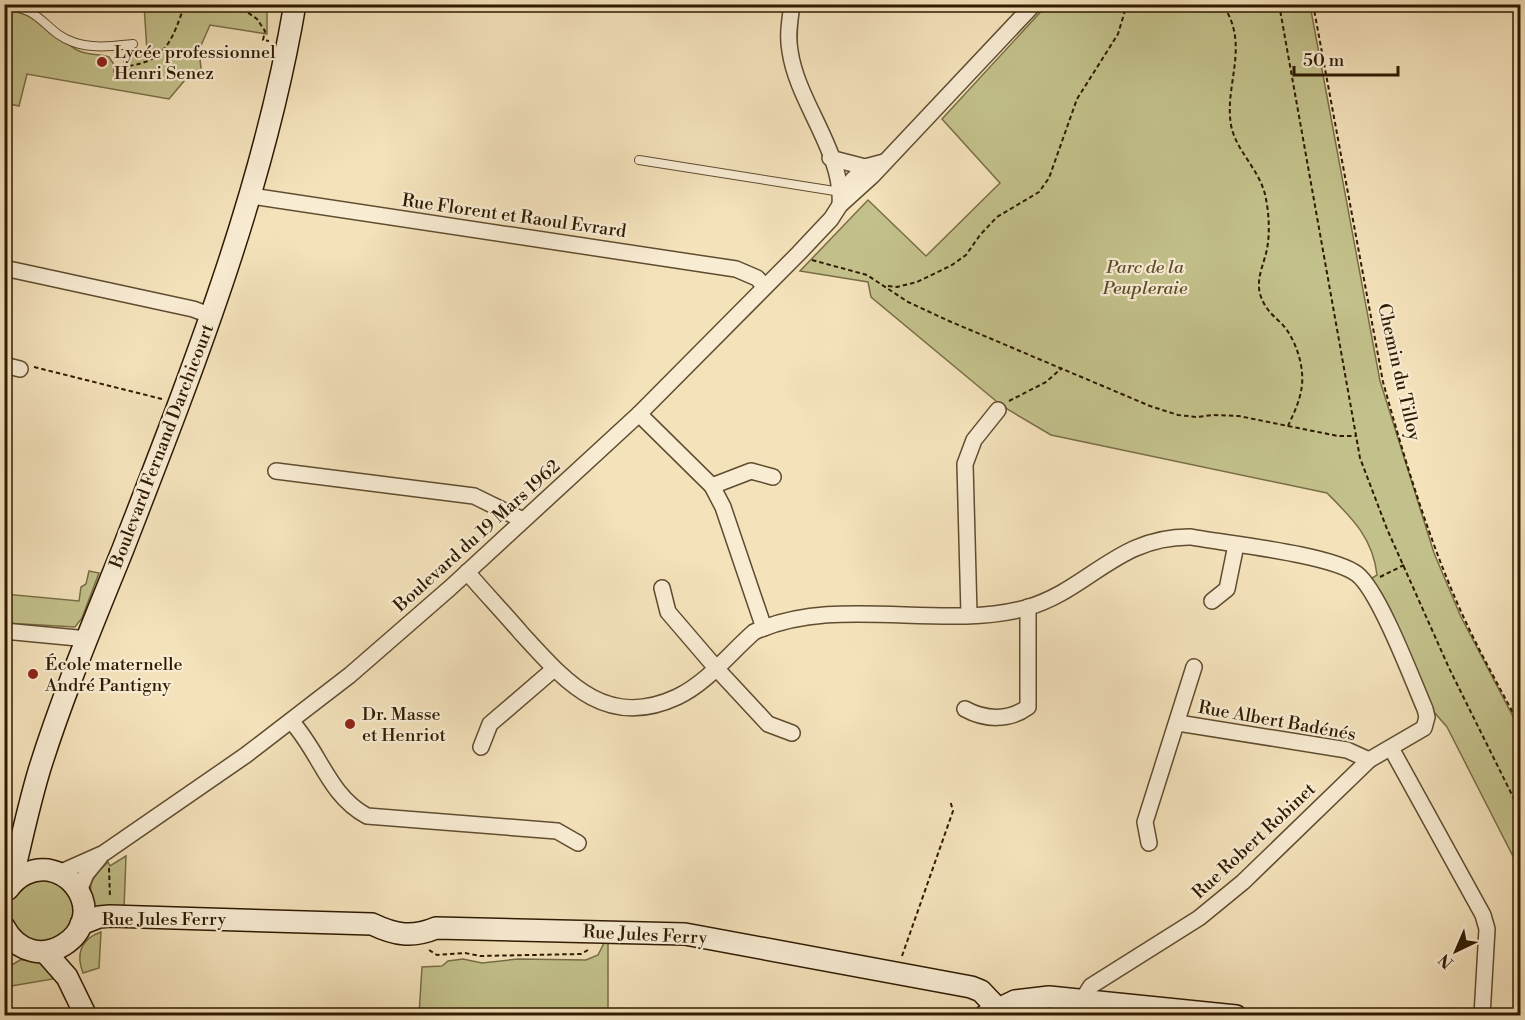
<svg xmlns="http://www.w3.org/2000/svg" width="1525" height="1020" viewBox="0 0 1525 1020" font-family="'Libre Bodoni',serif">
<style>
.green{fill:#c3c18b;stroke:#796e46;stroke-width:1.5}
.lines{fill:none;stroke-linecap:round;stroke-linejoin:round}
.lane-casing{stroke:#604c2f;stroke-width:10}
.street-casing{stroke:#604c2f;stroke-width:18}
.secondary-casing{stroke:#2f1a00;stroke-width:24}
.path{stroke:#2f1a00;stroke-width:2;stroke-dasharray:4.5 3;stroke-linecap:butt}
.lane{stroke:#f8ecd3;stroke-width:8}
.street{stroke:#f8ecd3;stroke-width:15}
.secondary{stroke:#f8ecd3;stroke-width:21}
.poi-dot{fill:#8f2418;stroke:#f8ecd3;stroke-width:2}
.labels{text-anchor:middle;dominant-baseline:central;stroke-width:4.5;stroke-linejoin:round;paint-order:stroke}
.poi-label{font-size:18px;fill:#2f1a00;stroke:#f8ecd3;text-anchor:start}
.street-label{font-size:18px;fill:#2f1a00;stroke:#f8ecd3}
.park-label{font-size:18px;font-style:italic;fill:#5b4c2a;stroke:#f8ecd3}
</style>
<rect width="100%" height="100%" fill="#f4e2bb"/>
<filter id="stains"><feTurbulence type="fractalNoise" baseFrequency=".00333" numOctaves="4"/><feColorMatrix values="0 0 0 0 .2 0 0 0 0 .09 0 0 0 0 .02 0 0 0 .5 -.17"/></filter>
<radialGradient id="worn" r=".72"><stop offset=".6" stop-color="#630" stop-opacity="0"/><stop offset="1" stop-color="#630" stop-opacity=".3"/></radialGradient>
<g class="green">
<path d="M144,5H258L267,13V34L210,25L199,50L202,77L185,80L169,99L27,74L19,106L5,103V11C34,9 53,37 77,50C88,56 98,53 109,57L113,63L114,72H127V49H134V52L147,51Z"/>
<path d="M1047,5H1310L1380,381L1434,553L1461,617L1520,730V870L1447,727L1434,712L1372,578L1377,575C1373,538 1352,518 1327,493L1051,435L1002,406L871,297L868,282L800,271L868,200L926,256L1000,183L942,119Z"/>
<polygon points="89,571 99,573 82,618 75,627 5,623 5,594 79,601 81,587 86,584"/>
<path d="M126,856L124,909L94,911C88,885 88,881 108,862L110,866Z"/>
<path d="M48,879C81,892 78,915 61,939L29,943L9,919C7,890 22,882 48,879Z"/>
<path d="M101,932L99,968L83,973C76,955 80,939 101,932Z"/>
<polygon points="604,943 608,943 608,1015 419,1015 422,967 442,966 448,961 463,959 482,963 518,959 586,960 598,955"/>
<path d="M31,959C43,963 51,967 53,979L5,987V969L20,960Z"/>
</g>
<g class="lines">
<defs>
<g id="lane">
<path d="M4,7C41,5 44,32 73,42C92,49 113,46 133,44"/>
<polyline points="639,160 841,192"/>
</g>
<g id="street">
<path d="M792,4C790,20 787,35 790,51C797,102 844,153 840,205"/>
<polyline points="830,158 865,167 884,162"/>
<polyline points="841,192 865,167"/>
<polyline points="251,196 736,269 757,278 765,287"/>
<polyline points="4,268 193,309 212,316"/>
<polyline points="4,365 20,369"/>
<polyline points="639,414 712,486 723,507 764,628"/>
<polyline points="276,471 474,496 523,520"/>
<polyline points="712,486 751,471 773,477"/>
<path d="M467,572C485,593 504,613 522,634C566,682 606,730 677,697C707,683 730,653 754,632C837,594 940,631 1026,608C1089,590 1117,536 1191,537C1228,544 1330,554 1357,574C1379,591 1412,679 1425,709L1427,717L1424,728L1369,760L1243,882L1199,918L1091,986L1082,1000"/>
<polyline points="662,588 668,612 716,668 768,724 792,733"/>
<polyline points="1212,601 1227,589 1236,545"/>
<polyline points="969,614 965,464 974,440 998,410"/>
<polyline points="4,631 88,639"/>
<path d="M965,709C985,720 1009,721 1028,707V607"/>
<path d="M291,721C320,752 328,795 367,816L557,831L578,843"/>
<polyline points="1178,723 1347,750 1369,760"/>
<polyline points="481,747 490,724 554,669"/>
<polyline points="1391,748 1483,915 1487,929 1482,1016"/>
<polyline points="1149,843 1145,822 1194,667"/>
<polyline points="59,873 104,853 246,755 350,675 450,588 639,414 799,253 831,219 840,205 872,176 1034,4"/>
<polyline points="79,891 86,874 100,857"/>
</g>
<g id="secondary">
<path d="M11,884C20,846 28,808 39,771C62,697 94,621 123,549C192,371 263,193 295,4"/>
<path d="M81,924L99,917L110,916L372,924C395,935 412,938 436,928L685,934L971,987L981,991L997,1008"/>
<path d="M4,927C34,983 110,932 75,886C69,878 59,872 48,870C32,868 17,876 8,889"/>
<polyline points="45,952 67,977 86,1016"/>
<polyline points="986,1015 1015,1001 1049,997 1236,1016"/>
</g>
</defs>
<use href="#lane" class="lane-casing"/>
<use href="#street" class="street-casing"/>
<use href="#secondary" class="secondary-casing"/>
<g class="path">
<polyline points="236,4 257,19 265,31 263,40 269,41"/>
<polyline points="1279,4 1360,458 1387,529 1449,668 1520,811"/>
<path d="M1313,4L1383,382C1405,461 1429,541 1463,616C1480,653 1501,690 1520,726"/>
<path d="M119,55L128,66C167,61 173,37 185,4"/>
<path d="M812,260L867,275L908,302L949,321L1150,406L1178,415L1197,417L1213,415L1239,416L1288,426C1293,415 1299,403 1301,391C1306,370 1296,338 1281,323C1271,314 1264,307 1260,294C1256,278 1264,264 1267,249C1270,233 1269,215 1266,199C1261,170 1236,152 1231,125C1224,84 1251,44 1222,4"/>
<polyline points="888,286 897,287 917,282 952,265 966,255 980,235 997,217 1039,192 1049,178 1077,99 1118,34 1127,4"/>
<polyline points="34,367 162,399"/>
<polyline points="1009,401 1046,382 1062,368"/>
<polyline points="1288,426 1338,436 1356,436"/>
<polyline points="1380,577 1404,565"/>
<polyline points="109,868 110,898"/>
<polyline points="429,950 437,955 465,953 480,956 581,954 588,950"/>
<polyline points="902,956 953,811 950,800"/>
</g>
<use href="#lane" class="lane"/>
<use href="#street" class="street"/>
<use href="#secondary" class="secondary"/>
</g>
<g class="poi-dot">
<circle cx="102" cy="62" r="6"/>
<circle cx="33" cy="674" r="6"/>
<circle cx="350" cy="724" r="6"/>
</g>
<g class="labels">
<g class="poi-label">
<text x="114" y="52">Lycée professionnel<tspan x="114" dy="21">Henri Senez</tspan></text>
<text x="45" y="664">École maternelle<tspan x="45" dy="21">André Pantigny</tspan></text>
<text x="362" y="714">Dr. Masse<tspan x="362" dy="21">et Henriot</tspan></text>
</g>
<g class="street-label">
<text transform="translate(514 216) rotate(8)">Rue Florent et Raoul Evrard</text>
<text transform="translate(1399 372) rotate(77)">Chemin du Tilloy</text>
<text transform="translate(162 446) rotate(-69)">Boulevard Fernand Darchicourt</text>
<text transform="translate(477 536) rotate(-42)">Boulevard du 19 Mars 1962</text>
<text transform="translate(1277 721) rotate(10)">Rue Albert Badénés</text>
<text transform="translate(1254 841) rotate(-43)">Rue Robert Robinet</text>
<text x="164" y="919">Rue Jules Ferry</text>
<text transform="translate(645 935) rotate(3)">Rue Jules Ferry</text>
</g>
<g class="park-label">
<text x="1145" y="267">Parc de la<tspan x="1145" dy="21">Peupleraie</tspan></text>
</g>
</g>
<rect width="1525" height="1020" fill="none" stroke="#f4e2bb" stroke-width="24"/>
<rect x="6" y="6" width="1513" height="1008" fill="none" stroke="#2f1a00" stroke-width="3"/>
<rect x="12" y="12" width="1501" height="996" fill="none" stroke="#2f1a00" stroke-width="1.5"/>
<g transform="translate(1456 951) rotate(224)" stroke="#f8ecd3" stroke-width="4.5" paint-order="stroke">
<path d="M0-4.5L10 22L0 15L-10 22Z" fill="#2f1a00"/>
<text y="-9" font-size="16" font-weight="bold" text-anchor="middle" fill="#2f1a00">N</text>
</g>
<path d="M1294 66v9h104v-9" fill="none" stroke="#2f1a00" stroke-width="3"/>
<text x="1303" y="66" font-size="18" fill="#2f1a00" stroke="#f8ecd3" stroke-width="4.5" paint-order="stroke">50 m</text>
<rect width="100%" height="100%" filter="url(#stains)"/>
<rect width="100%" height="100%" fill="url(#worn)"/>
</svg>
